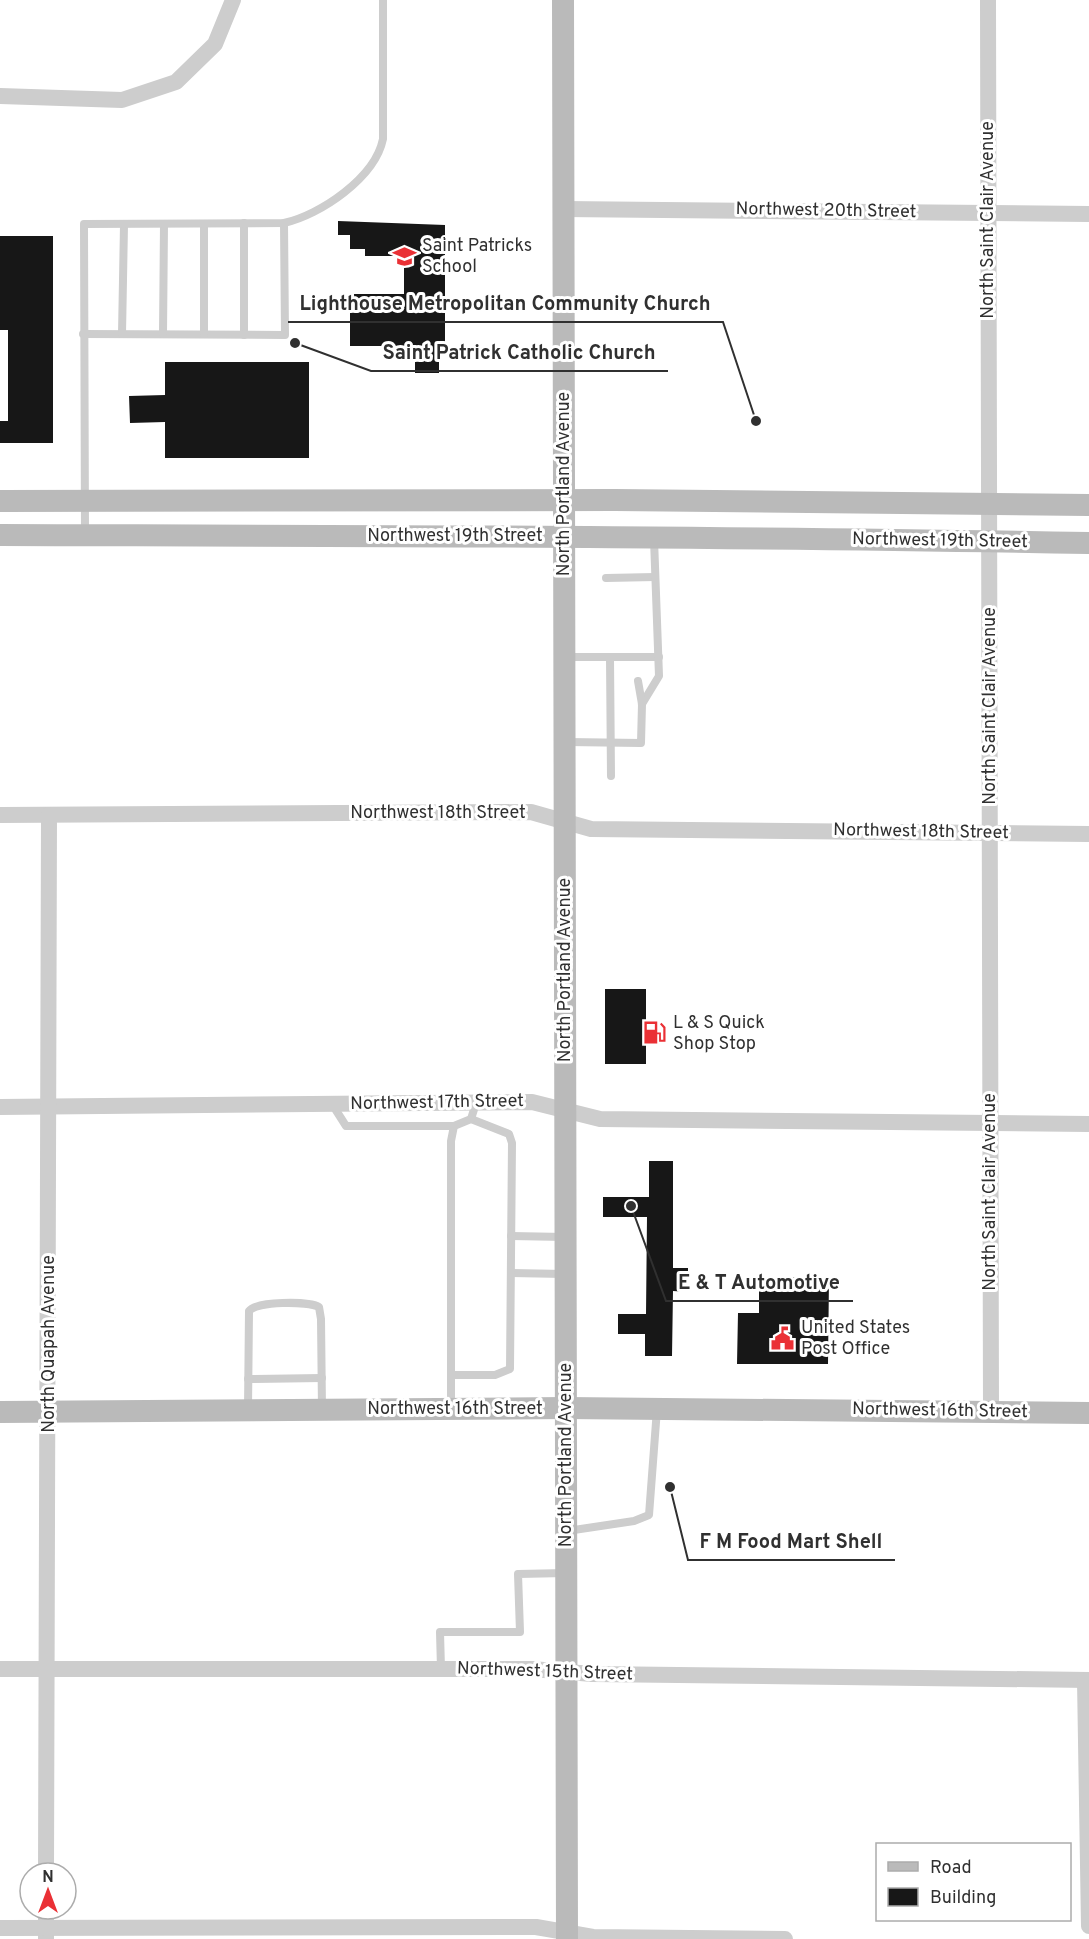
<svg xmlns="http://www.w3.org/2000/svg" width="1089" height="1939" viewBox="0 0 1089 1939" font-family="Overpass,sans-serif">
<style>
.building{fill:#171717}
.lines{fill:none;stroke-linecap:round;stroke-linejoin:round}
.lane{stroke:#cdcdcd;stroke-width:8}
.street{stroke:#cdcdcd;stroke-width:16}
.secondary{stroke:#bababa;stroke-width:22}
.labels{text-anchor:middle;dominant-baseline:central;stroke-width:6;stroke-linejoin:round;paint-order:stroke}
.street-label{font-size:18px;fill:#303030;stroke:#fff}
.poi-label{font-size:18px;fill:#303030;stroke:#fff;text-anchor:start}
.leader{fill:none;stroke:#303030;stroke-width:2}
.callout-dot{fill:#303030;stroke:#fff;stroke-width:2}
.callout-label{font-size:20px;text-anchor:middle;font-weight:bold;fill:#303030;stroke:#fff;stroke-width:6;stroke-linejoin:round;paint-order:stroke}
</style>
<rect width="100%" height="100%" fill="#fff"/>
<g class="building">
<polygon points="338,221 445,225 445,356 439,356 439,373 415,373 415,346 350,346 350,294 404,294 404,256 365,256 365,249 350,249 350,235 338,235"/>
<polygon points="0,236 53,236 53,443 0,443 0,421 8,421 8,330 0,330"/>
<polygon points="165,362 309,362 309,458 165,458 165,422 130,423 129,396 165,395"/>
<rect x="605" y="989" width="41" height="75"/>
<polygon points="649,1161 673,1161 673,1268 688,1268 688,1292 673,1291 672,1356 645,1356 645,1334 618,1334 618,1314 646,1314 647,1217 603,1217 603,1197 649,1197"/>
<polygon points="759,1277 829,1277 828,1364 737,1364 738,1313 759,1313"/>
</g>
<g class="lines">
<g class="lane">
<polyline points="244,223 244,335"/>
<polyline points="83,334 285,335 284,223"/>
<polyline points="122,334 124,225"/>
<polyline points="163,334 164,224"/>
<polyline points="204,334 204,224"/>
<path d="M85,535L84,224L284,223C320,215 375,178 383,139V0"/>
<polyline points="606,578 655,577"/>
<polyline points="566,657 659,657"/>
<polyline points="610,658 611,776"/>
<polyline points="642,704 659,676 654,539"/>
<polyline points="567,742 641,743 642,704 638,681"/>
<polyline points="332,1104 346,1126 454,1126"/>
<polyline points="511,1236 565,1237"/>
<polyline points="511,1273 564,1274"/>
<polyline points="451,1375 495,1375 510,1369 512,1143 509,1134 471,1119"/>
<polyline points="248,1379 322,1378"/>
<polyline points="451,1407 451,1141 454,1126 471,1119 476,1103"/>
<path d="M248,1409L249,1311C256,1301 308,1301 319,1307L321,1319L322,1410"/>
<polyline points="567,1531 634,1521 649,1515 657,1409"/>
<polyline points="441,1669 440,1632 520,1632 518,1574 566,1573"/>
</g>
<g class="street">
<polyline points="988,0 991,1412"/>
<polyline points="0,96 122,100 176,82 215,44 233,0"/>
<polyline points="563,209 1089,214"/>
<polyline points="0,815 531,812 591,829 1089,834"/>
<polyline points="0,1107 532,1102 600,1119 1089,1124"/>
<polyline points="0,1669 532,1669 592,1674 1089,1680"/>
<polyline points="1085,1680 1089,1926"/>
<polyline points="46,1873 49,815"/>
<polyline points="46,1909 46,1938"/>
<polyline points="0,1928 536,1927 593,1937 785,1939"/>
</g>
<g class="secondary">
<polyline points="563,0 567,1939"/>
<polyline points="0,501 615,500 1089,505"/>
<path d="M0,535C363,536 726,536 1089,543"/>
<polyline points="0,1412 566,1408 1089,1413"/>
</g>
</g>
<defs>
<symbol id="school-bare" viewBox="-9 -9 18 18"><path d="M0-5L7-2L0 1L-7-2ZM-4 1L0 2.5L4 1V4Q0 6-4 4Z" fill="#ea3035" stroke="#fff" stroke-width="2.5" paint-order="stroke"/></symbol>
<symbol id="fuel-bare" viewBox="-9 -9 18 18"><path d="M-5.5-6h7V0h2V4h1.3V-2.5L3-4.5l.8-.8L6-3V5H2.5V1h-1V6h-7ZM-4.2-4.7v3.2H.2V-4.7Z" fill="#ea3035" stroke="#fff" stroke-width="2.5" paint-order="stroke"/></symbol>
<symbol id="civic-bare" viewBox="-9 -9 18 18"><path d="M-.6-6.5H3V-4.5H.6V-3L4-1V1h2V6H-6V1h2V-1L-.6-3ZM-1.2 2.5V6h2.4V2.5Z" fill="#ea3035" stroke="#fff" stroke-width="2.5" paint-order="stroke"/></symbol>
</defs>
<g fill-rule="evenodd">
<use href="#school-bare" x="388" y="240" width="33" height="33"/>
<use href="#fuel-bare" x="638" y="1016" width="33" height="33"/>
<use href="#civic-bare" x="766" y="1322" width="33" height="33"/>
</g>
<g class="labels">
<g class="street-label">
<text transform="translate(826 211) rotate(1)">Northwest 20th Street</text>
<text transform="translate(988 220) rotate(-90)">North Saint Clair Avenue</text>
<text transform="translate(564 484) rotate(-90)">North Portland Avenue</text>
<text x="455" y="536">Northwest 19th Street</text>
<text transform="translate(940 541) rotate(1)">Northwest 19th Street</text>
<text transform="translate(990 706) rotate(-90)">North Saint Clair Avenue</text>
<text x="438" y="813">Northwest 18th Street</text>
<text transform="translate(921 832) rotate(1)">Northwest 18th Street</text>
<text transform="translate(565 970) rotate(-90)">North Portland Avenue</text>
<text transform="translate(437 1103) rotate(-1)">Northwest 17th Street</text>
<text transform="translate(990 1192) rotate(-90)">North Saint Clair Avenue</text>
<text transform="translate(49 1344) rotate(-90)">North Quapah Avenue</text>
<text x="455" y="1409">Northwest 16th Street</text>
<text transform="translate(940 1411) rotate(1)">Northwest 16th Street</text>
<text transform="translate(566 1455) rotate(-90)">North Portland Avenue</text>
<text transform="translate(545 1672) rotate(2)">Northwest 15th Street</text>
</g>
<g class="poi-label">
<text x="422" y="246">Saint Patricks<tspan x="422" dy="21">School</tspan></text>
<text x="673" y="1023">L &amp; S Quick<tspan x="673" dy="21">Shop Stop</tspan></text>
<text x="801" y="1328">United States<tspan x="801" dy="21">Post Office</tspan></text>
</g>
</g>
<path class="leader" d="M756 421L723 322H288M295 343L371 371H668M631 1206L666 1301H853M670 1487L688 1560H895"/>
<g class="callout-dot">
<circle cx="756" cy="421" r="6"/>
<circle cx="295" cy="343" r="6"/>
<circle cx="631" cy="1206" r="6"/>
<circle cx="670" cy="1487" r="6"/>
</g>
<g class="callout-label">
<text x="505" y="310">Lighthouse Metropolitan Community Church</text>
<text x="519" y="359">Saint Patrick Catholic Church</text>
<text x="759" y="1289">E &amp; T Automotive</text>
<text x="791" y="1548">F M Food Mart Shell</text>
</g>
<rect x="876" y="1843" width="195" height="78" fill="#ffffff" stroke="#acacac" stroke-width="1.5"/>
<rect x="888" y="1862" width="30" height="9" fill="#bababa" stroke="#acacac" stroke-width="1.5"/>
<text x="930" y="1873" font-size="18" fill="#303030">Road</text>
<rect x="888" y="1888" width="30" height="18" fill="#171717" stroke="#acacac" stroke-width="1.5"/>
<text x="930" y="1903" font-size="18" fill="#303030">Building</text>
<g transform="translate(48 1891)"><circle r="28" fill="#ffffff" stroke="#acacac" stroke-width="1.5"/>
<path d="M0-4.5L10 22L0 15L-10 22Z" fill="#ea3035"/>
<text y="-9" font-size="16" font-weight="bold" text-anchor="middle" fill="#303030">N</text>
</g>
</svg>
